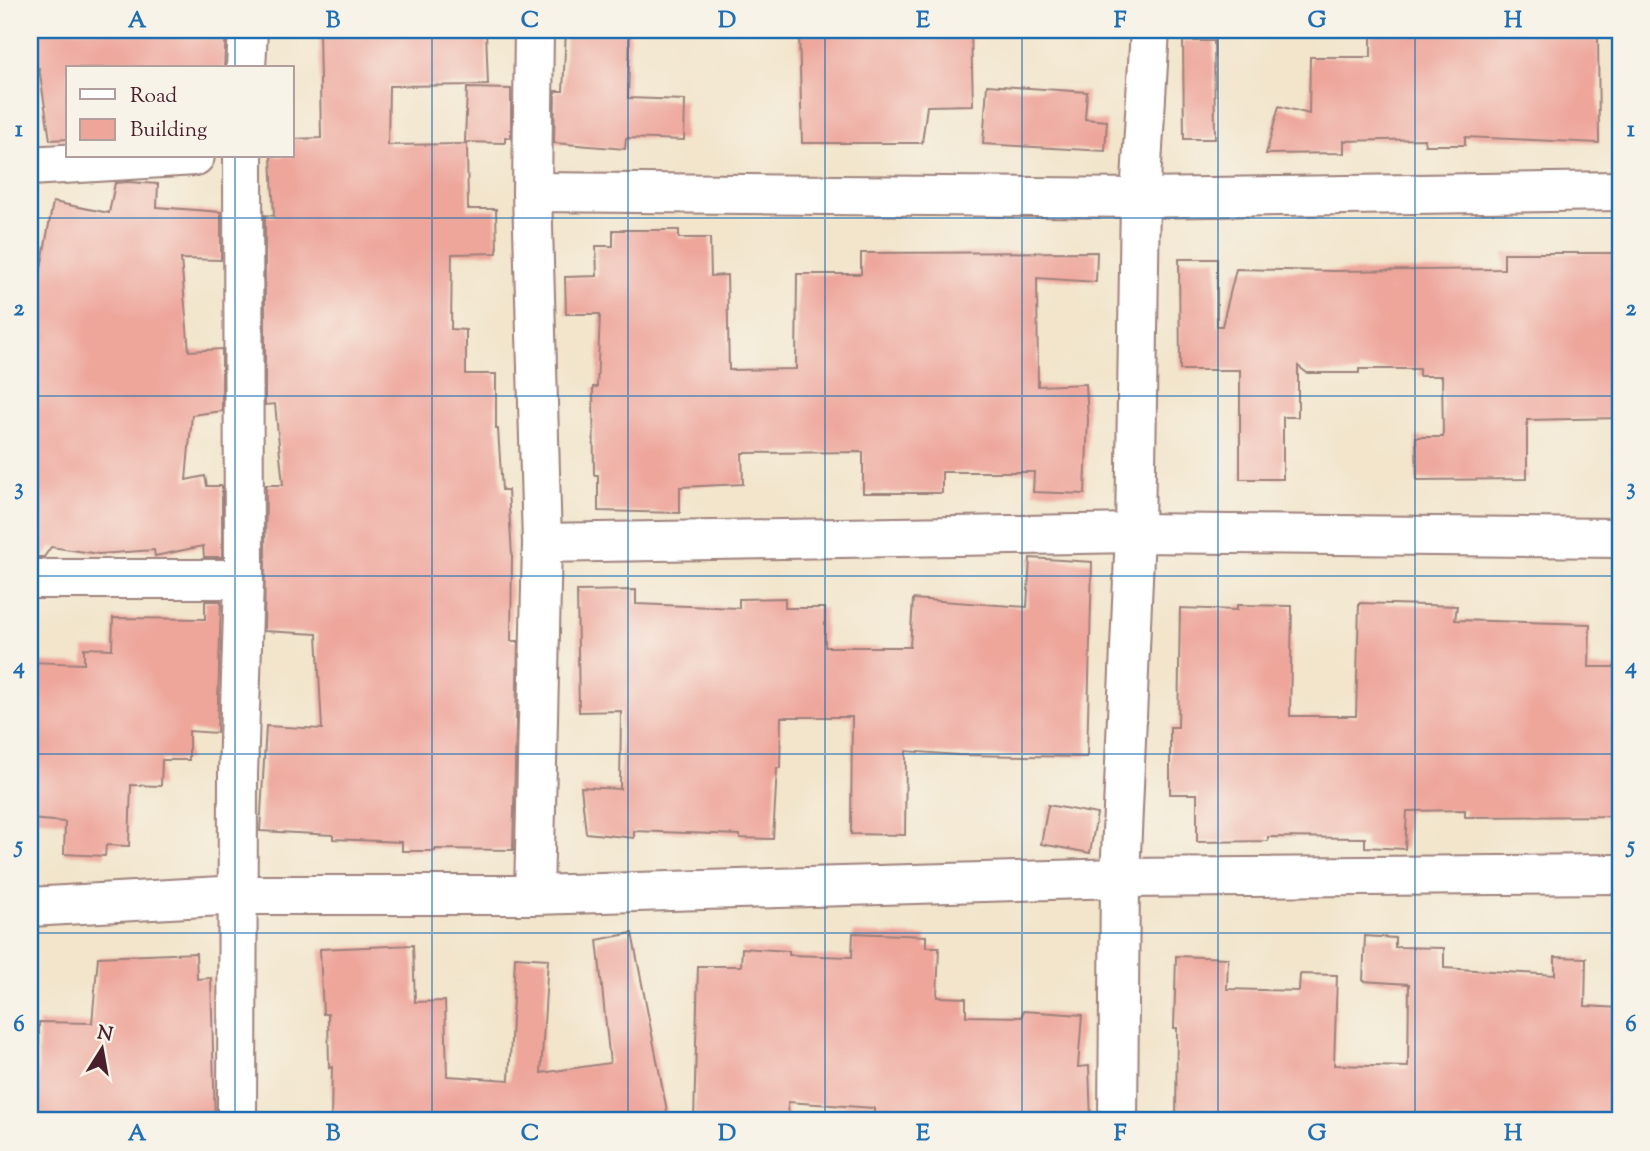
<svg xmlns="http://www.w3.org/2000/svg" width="1650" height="1151" viewBox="0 0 1650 1151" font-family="'Sorts Mill Goudy',serif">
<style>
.building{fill:#eea69b}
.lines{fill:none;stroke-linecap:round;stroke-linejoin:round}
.minor-casing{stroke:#9e827c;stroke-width:42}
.minor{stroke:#fff;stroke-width:38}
.grid{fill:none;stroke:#1f6fb2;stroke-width:2;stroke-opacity:0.55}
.neatline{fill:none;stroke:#1f6fb2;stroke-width:2.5}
.grid-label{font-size:23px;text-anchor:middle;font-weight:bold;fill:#1f6fb2}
</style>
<rect width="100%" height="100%" fill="#f7f3e8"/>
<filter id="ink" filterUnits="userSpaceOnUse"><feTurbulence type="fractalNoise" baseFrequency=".0143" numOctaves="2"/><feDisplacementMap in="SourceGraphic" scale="14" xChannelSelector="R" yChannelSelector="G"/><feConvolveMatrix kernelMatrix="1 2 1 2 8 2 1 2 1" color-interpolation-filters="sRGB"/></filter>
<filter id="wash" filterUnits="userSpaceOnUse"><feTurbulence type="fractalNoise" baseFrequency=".00686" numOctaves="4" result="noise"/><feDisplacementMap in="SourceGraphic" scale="28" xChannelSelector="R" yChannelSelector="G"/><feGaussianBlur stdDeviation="1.57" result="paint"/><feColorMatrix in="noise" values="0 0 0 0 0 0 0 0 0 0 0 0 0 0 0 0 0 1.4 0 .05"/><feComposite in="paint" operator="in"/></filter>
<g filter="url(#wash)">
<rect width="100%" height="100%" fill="#f2e5cc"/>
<g id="blocks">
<g class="building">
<polygon points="30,30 226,30 224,68 68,68 68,139 50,140 39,68 30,69"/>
<polygon points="319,30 388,30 388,33 486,30 488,85 389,86 388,145 467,144 468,209 496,209 497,253 452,254 451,329 466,330 466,374 496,374 496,429 498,429 502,490 508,490 512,556 511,641 518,641 513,850 435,849 435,851 402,851 402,842 333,839 333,835 260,831 266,726 322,729 317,634 264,631 266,485 283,485 275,404 265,405 265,215 274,216 271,156 292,156 292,139 321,138"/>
<polygon points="566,30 630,33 628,98 685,100 684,140 626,138 625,149 554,143 555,91 563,91"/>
<polygon points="799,30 971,30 973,105 927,106 922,143 802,143"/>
<polygon points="1371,30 1598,30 1599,143 1465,137 1465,145 1425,145 1424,139 1344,141 1344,153 1266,154 1279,106 1309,114 1310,57 1371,57"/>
<polygon points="1183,41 1214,41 1215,139 1184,139"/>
<polygon points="987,85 1087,92 1085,119 1107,121 1105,151 983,144"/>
<polygon points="467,88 511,89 511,138 505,137 505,143 465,142"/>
<polygon points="127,182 158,184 157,207 221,212 221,260 181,259 189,351 222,349 222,411 192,415 186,480 205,476 207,486 222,486 222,557 204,557 203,546 155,556 154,550 99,554 51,547 44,557 30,557 30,329 53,202 109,213 115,183"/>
<polygon points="613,230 679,230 679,238 710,238 711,276 727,275 729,370 796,369 797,274 861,274 861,253 1097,252 1096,282 1037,278 1038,386 1086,384 1088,419 1085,494 1033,492 1034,472 942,472 942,493 863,493 863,452 742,453 743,484 680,487 680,513 598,511 598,475 594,475 593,387 597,387 600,314 566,314 565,277 597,276 596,246 613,246"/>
<polygon points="1504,253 1620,253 1620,418 1527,420 1527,479 1417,480 1416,437 1443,437 1442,376 1419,376 1419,369 1359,369 1359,373 1307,373 1298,366 1298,417 1283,417 1283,479 1240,479 1240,370 1180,370 1179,259 1217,259 1217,326 1222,326 1236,269 1334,271 1504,269"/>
<polygon points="1030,558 1092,562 1087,757 958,755 906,751 905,835 851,834 852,717 781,717 780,768 777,768 773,839 740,838 740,835 634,831 634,838 586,833 581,787 620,789 621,711 579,712 577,591 636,590 636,604 739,608 739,599 785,598 785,608 825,608 825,647 910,647 913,599 1027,607"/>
<polygon points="205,601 221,601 217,733 189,731 189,760 162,760 161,786 131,785 129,846 106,845 105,856 64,854 65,822 30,819 30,662 84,664 84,648 112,649 113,618 205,619"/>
<polygon points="1359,603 1457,606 1455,620 1590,624 1589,667 1620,667 1620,816 1465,817 1465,810 1407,811 1405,849 1365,847 1365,838 1268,837 1268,841 1197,842 1197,794 1170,794 1170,727 1178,727 1180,608 1237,610 1237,605 1292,606 1290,716 1356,716"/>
<polygon points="1048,805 1097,814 1090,853 1041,844"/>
<polygon points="632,933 669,1121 331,1121 332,1067 329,1068 328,1014 323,1014 320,949 413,945 415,1002 445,1001 447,1076 509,1080 515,957 548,959 541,1073 610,1063 597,940"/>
<polygon points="853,933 926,936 926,947 939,947 937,997 966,998 966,1016 1022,1017 1023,1011 1082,1015 1078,1067 1089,1066 1091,1121 874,1121 874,1108 788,1102 789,1121 694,1121 698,966 741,966 742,948 789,951 789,955 852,957"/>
<polygon points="1365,936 1395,938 1395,947 1444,948 1444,968 1555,975 1555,957 1586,958 1585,1006 1620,1008 1620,1121 1176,1121 1177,1028 1174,1028 1176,956 1228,958 1227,989 1299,991 1300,974 1337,975 1334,1065 1408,1067 1409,984 1363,981"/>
<polygon points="196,953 197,979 211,978 215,1121 30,1121 30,1083 38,1084 39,1022 92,1023 98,957"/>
</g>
</g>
</g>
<g filter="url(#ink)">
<use href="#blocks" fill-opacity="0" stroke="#9e827c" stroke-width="2"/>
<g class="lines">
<defs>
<g id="minor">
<polyline points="246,68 248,30"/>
<polyline points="30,166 195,156"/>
<polyline points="532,192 1140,198 1620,191"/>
<polyline points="542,543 1135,533 1620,538"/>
<polyline points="30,579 244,579"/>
<polyline points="534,895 542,543 532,192 534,30"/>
<polyline points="30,907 239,895 534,895 1120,878 1620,874"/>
<polyline points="237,1121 238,775 244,579 243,156"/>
<polyline points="1118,1121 1120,878 1135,533 1140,198 1150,30"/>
</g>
</defs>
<use href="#minor" class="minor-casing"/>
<use href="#minor" class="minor"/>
</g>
</g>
<path class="grid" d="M235,30V68M432,30V1121M628,30V1121M825,30V1121M1022,30V1121M1218,30V1121M1415,30V1121M235,156V1121M30,218H1620M30,396H1620M30,576H1620M30,754H1620M30,933H1620"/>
<rect width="1650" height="1151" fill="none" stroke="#f7f3e8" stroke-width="77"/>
<rect x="66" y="66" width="228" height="91" fill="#f7f3e8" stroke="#b29e9c" stroke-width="2"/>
<rect x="80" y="89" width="35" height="10" fill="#ffffff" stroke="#b29e9c" stroke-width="2"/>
<text x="130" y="102" font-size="21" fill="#4a1f2b">Road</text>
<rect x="80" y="119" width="35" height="21" fill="#eea69b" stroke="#b29e9c" stroke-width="2"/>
<text x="130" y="136" font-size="21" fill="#4a1f2b">Building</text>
<g transform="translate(102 1049) rotate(11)" stroke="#f7f3e8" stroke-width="5" paint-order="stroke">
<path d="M0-5L12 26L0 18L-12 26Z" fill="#4a1f2b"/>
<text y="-10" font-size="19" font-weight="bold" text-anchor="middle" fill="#4a1f2b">N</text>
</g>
<rect x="38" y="38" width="1574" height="1074" class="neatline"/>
<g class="grid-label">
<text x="137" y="27">A</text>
<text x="333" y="27">B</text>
<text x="530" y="27">C</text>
<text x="727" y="27">D</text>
<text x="923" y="27">E</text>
<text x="1120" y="27">F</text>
<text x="1317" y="27">G</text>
<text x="1513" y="27">H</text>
<text x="19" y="136">1</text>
<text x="1631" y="136">1</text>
<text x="19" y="315">2</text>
<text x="1631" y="315">2</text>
<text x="19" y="494">3</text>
<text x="1631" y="494">3</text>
<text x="19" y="673">4</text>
<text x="1631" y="673">4</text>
<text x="19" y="852">5</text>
<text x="1631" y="852">5</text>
<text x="19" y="1031">6</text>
<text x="1631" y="1031">6</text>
<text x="137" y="1140">A</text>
<text x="333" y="1140">B</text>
<text x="530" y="1140">C</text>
<text x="727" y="1140">D</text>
<text x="923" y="1140">E</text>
<text x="1120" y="1140">F</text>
<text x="1317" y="1140">G</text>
<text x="1513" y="1140">H</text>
</g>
</svg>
